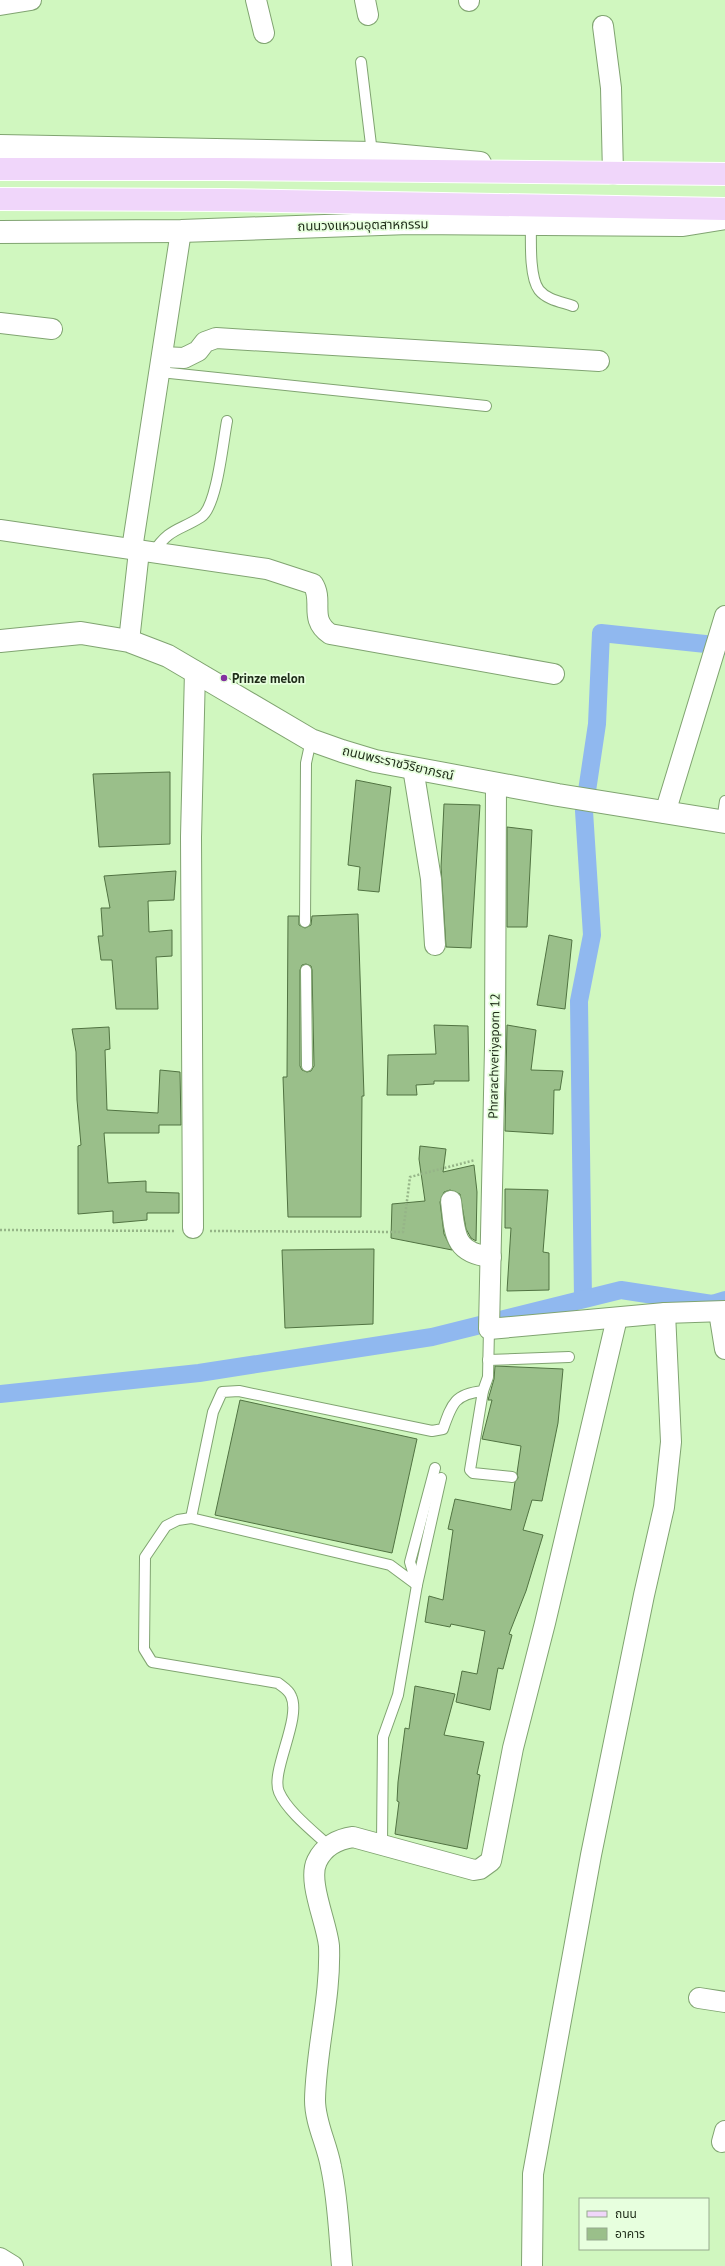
<svg xmlns="http://www.w3.org/2000/svg" width="725" height="2266" viewBox="0 0 725 2266" font-family="'PT Sans','Noto Sans Thai',sans-serif">
<style>
.lines{fill:none;stroke-linecap:round;stroke-linejoin:round}
.canal{stroke:#90b8ef;stroke-width:18}
.building{fill:#9abf8a;stroke:#517342;fill-rule:evenodd}
.lane-casing{stroke:#80a471;stroke-width:12}
.street-casing{stroke:#80a471;stroke-width:22}
.secondary-casing{stroke:#80a471;stroke-width:24}
.primary-casing{stroke:#fff;stroke-width:24}
.path{stroke:#96b588;stroke-width:2.5;stroke-dasharray:2 2;stroke-linecap:butt}
.lane{stroke:#fff;stroke-width:10}
.street{stroke:#fff;stroke-width:20}
.secondary{stroke:#fff;stroke-width:22}
.primary{stroke:#f0d6fa;stroke-width:22}
.poi-dot{fill:#83309f;stroke:#e7ffde;stroke-width:1.5}
.labels{text-anchor:middle;dominant-baseline:central;stroke-width:3.5;stroke-linejoin:round;paint-order:stroke}
.street-label{font-size:13px;fill:#1d2b17;stroke:#e7ffde}
.poi-label{font-size:13px;font-weight:bold;fill:#1d2b17;stroke:#e7ffde;text-anchor:start}
</style>
<rect width="100%" height="100%" fill="#d0f7bf"/>
<g class="lines">
<g class="canal">
<polyline points="583,1299 579,1001 592,935 584,811 597,724 601,633 725,646"/>
<polyline points="0,1394 199,1373 432,1337 621,1290 712,1304 725,1300"/>
</g>
</g>
<g class="building">
<polygon points="170,772 170,844 99,847 93,774"/>
<polygon points="356,780 391,787 379,892 358,890 360,867 348,865"/>
<polygon points="444,804 480,805 471,948 446,947 441,867"/>
<polygon points="507,827 532,830 527,927 507,927"/>
<polygon points="176,871 174,900 148,901 149,932 172,930 172,956 156,957 158,1009 116,1009 112,960 101,960 98,936 103,936 101,908 110,908 104,876"/>
<path d="M358,914L364,1096H362L361,1217H288L283,1077H287L288,916H299V925L305,928L311,925L312,916ZM306,964L311,966L312,970L314,1066L311,1071L307,1072L302,1070L300,1066V970L302,965Z"/>
<polygon points="549,935 572,940 565,1009 537,1005"/>
<polygon points="434,1025 468,1026 469,1081 434,1081 434,1084 416,1085 417,1095 387,1095 388,1055 436,1054"/>
<polygon points="507,1025 536,1030 531,1070 563,1071 560,1090 554,1090 553,1134 505,1131"/>
<polygon points="109,1027 110,1049 105,1050 107,1110 158,1113 160,1070 180,1072 181,1125 159,1125 159,1133 104,1133 108,1183 146,1181 146,1192 179,1193 179,1213 147,1213 147,1220 113,1223 113,1211 78,1214 78,1146 81,1145 77,1100 76,1052 72,1029"/>
<polygon points="420,1146 446,1149 443,1172 474,1165 477,1192 476,1241 471,1238 466,1229 460,1194 450,1190 444,1192 440,1202 444,1234 452,1250 391,1238 392,1204 425,1201 419,1159"/>
<polygon points="505,1189 548,1190 543,1252 549,1253 549,1290 507,1291 511,1228 505,1228"/>
<polygon points="374,1249 373,1324 285,1328 282,1250"/>
<polygon points="495,1366 563,1369 558,1423 542,1501 532,1500 523,1530 543,1535 526,1591 509,1634 512,1635 503,1669 498,1668 490,1710 456,1702 462,1671 477,1674 485,1631 451,1624 450,1627 425,1622 429,1596 443,1600 453,1530 448,1529 455,1499 511,1510 515,1482 518,1478 517,1473 521,1446 482,1439 492,1400 488,1400 494,1379"/>
<polygon points="240,1400 417,1439 392,1553 215,1515"/>
<polygon points="415,1686 455,1694 444,1735 484,1742 477,1774 480,1775 467,1849 395,1834 399,1802 397,1801 398,1782 405,1728 409,1729"/>
</g>
<g class="lines">
<defs>
<g id="lane">
<polyline points="361,62 372,153"/>
<path d="M531,222C531,239 529,277 539,290C547,300 562,302 573,306"/>
<polyline points="160,372 486,406"/>
<path d="M153,553C169,528 179,531 201,517C217,507 223,441 227,421"/>
<polyline points="722,821 725,801"/>
<polyline points="305,922 306,763 311,740"/>
<polyline points="306,970 307,1066"/>
<polyline points="488,1360 569,1357"/>
<polyline points="483,1391 470,1470 473,1473 512,1477"/>
<path d="M191,1518L213,1412L222,1392L239,1391L432,1431L443,1429C452,1403 455,1394 483,1391L488,1377L489,1329"/>
<polyline points="382,1844 383,1737 398,1695 417,1585 441,1478"/>
<path d="M329,1846C314,1832 287,1811 279,1792C270,1772 302,1718 291,1696C289,1690 283,1687 278,1683L152,1662L144,1649L145,1557L166,1526L178,1520L191,1518L390,1565L417,1585L410,1562L435,1468"/>
</g>
<g id="street">
<polyline points="256,0 264,33"/>
<polyline points="365,0 368,15"/>
<polyline points="469,0 469,1"/>
<polyline points="0,5 31,0"/>
<polyline points="603,26 611,88 613,174"/>
<polyline points="0,323 52,329"/>
<polyline points="162,357 184,358 198,351 205,342 216,338 599,361"/>
<path d="M0,530L267,569L313,584C324,601 308,619 330,634L554,674"/>
<polyline points="132,549 181,231"/>
<polyline points="129,641 139,551"/>
<polyline points="413,768 431,879 435,945"/>
<polyline points="496,783 495,1047 489,1329 665,1313 725,1311"/>
<polyline points="665,813 725,616"/>
<path d="M451,1201C455,1233 453,1253 491,1257"/>
<polyline points="193,1228 191,837 195,671"/>
<polyline points="719,1312 725,1349"/>
<polyline points="699,1998 725,2002"/>
<polyline points="722,2142 725,2131"/>
<polyline points="0,2258 13,2266"/>
<path d="M342,2266C339,2234 338,2199 331,2167C327,2144 315,2123 315,2100C316,2048 331,1998 329,1946C327,1923 307,1881 317,1861C324,1846 339,1839 353,1837L474,1870L480,1869L491,1861L513,1748L545,1623L617,1318"/>
<polyline points="532,2266 533,2174 591,1855 644,1595 664,1507 671,1442 665,1313"/>
</g>
<g id="secondary">
<polyline points="0,146 372,153 480,163"/>
<polyline points="0,232 181,231 409,223 683,225 725,218"/>
<polyline points="0,641 81,633 129,641 168,656 311,740 342,751 375,761 558,795 725,822"/>
</g>
<g id="primary">
<polyline points="0,169 222,169 725,174"/>
<polyline points="0,199 223,200 725,209"/>
</g>
</defs>
<use href="#lane" class="lane-casing"/>
<use href="#street" class="street-casing"/>
<use href="#secondary" class="secondary-casing"/>
<use href="#primary" class="primary-casing"/>
<g class="path">
<polyline points="0,1230 175,1231"/>
<polyline points="210,1231 403,1232 410,1177 475,1160"/>
</g>
<use href="#lane" class="lane"/>
<use href="#street" class="street"/>
<use href="#secondary" class="secondary"/>
<use href="#primary" class="primary"/>
</g>
<circle class="poi-dot" cx="224" cy="678" r="4"/>
<g class="labels">
<g class="street-label">
<text transform="translate(363 225) rotate(-1)">ถนนวงแหวนอุตสาหกรรม</text>
<text transform="translate(398 763) rotate(13)">ถนนพระราชวิริยาภรณ์</text>
<text transform="translate(494 1056) rotate(-89)">Phrarachveriyaporn 12</text>
</g>
<g class="poi-label">
<text x="232" y="678">Prinze melon</text>
</g>
</g>
<rect x="579" y="2198" width="130" height="52" fill="#e7ffde" stroke="#96aa8e"/>
<rect x="587" y="2211" width="20" height="6" fill="#f0d6fa" stroke="#96aa8e"/>
<text x="615" y="2218" font-size="12" fill="#1d2b17">ถนน</text>
<rect x="587" y="2228" width="20" height="12" fill="#9abf8a" stroke="#96aa8e"/>
<text x="615" y="2238" font-size="12" fill="#1d2b17">อาคาร</text>
</svg>
